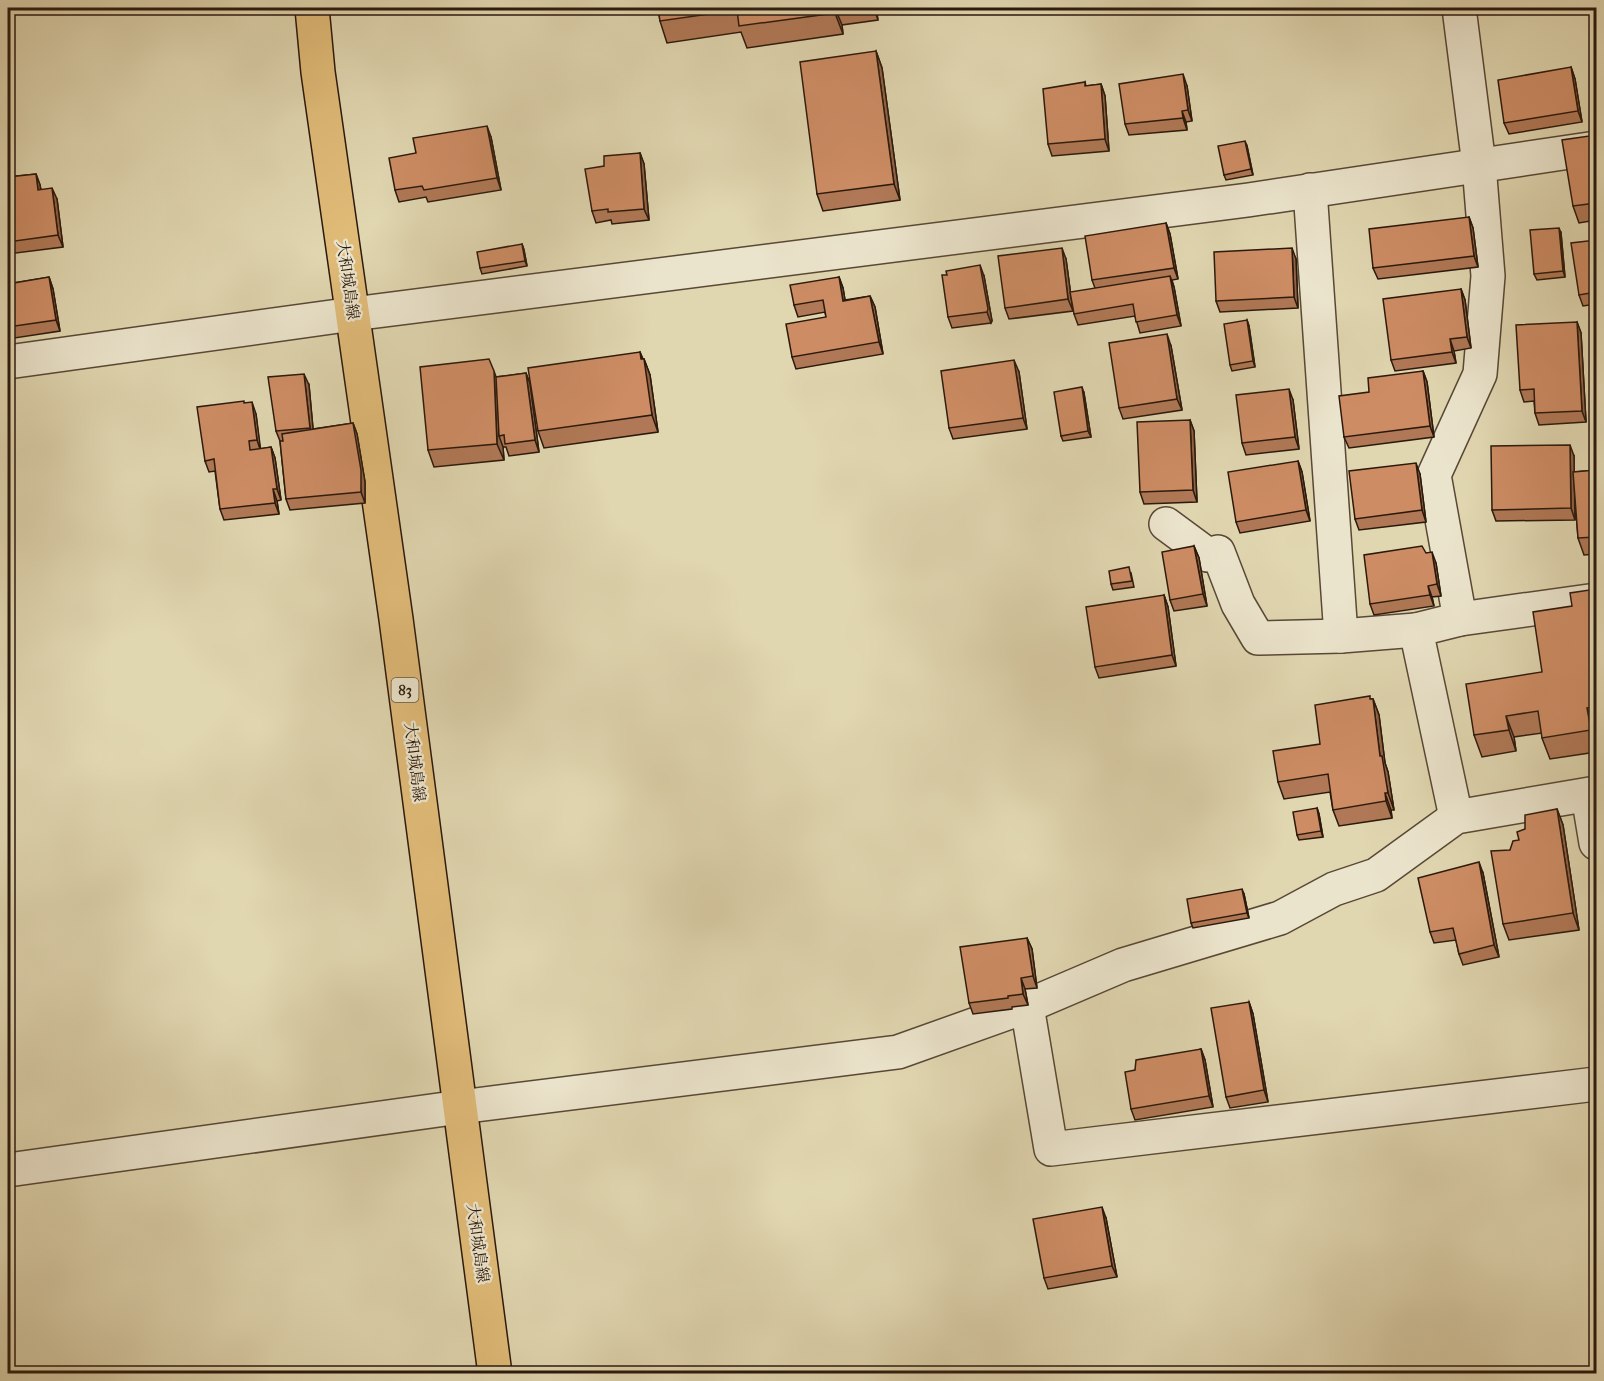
<svg xmlns="http://www.w3.org/2000/svg" width="1604" height="1381" viewBox="0 0 1604 1381" font-family="'IM FELL French Canon','Noto Serif JP',serif">
<style>
.lines{fill:none;stroke-linecap:round;stroke-linejoin:round}
.minor-casing{stroke:#584835;stroke-width:36}
.major-casing{stroke:#2b190c;stroke-width:36}
.minor{stroke:#ebe4cc;stroke-width:33}
.major{stroke:#e0bb78;stroke-width:33}
.wall{fill:#b07856;stroke:#2b190c;stroke-width:1.5}
.shaded-wall{fill:#906246;stroke:#2b190c;stroke-width:1.5}
.building{fill:#cd8c64;stroke:#2b190c;stroke-width:1.5}
.labels{text-anchor:middle;dominant-baseline:central;stroke-width:4.5;stroke-linejoin:round;paint-order:stroke}
.shield{fill:#ebe4cc;stroke:#655646;stroke-width:1.5}
.shield-label{font-size:15px;font-weight:bold;fill:#2b190c}
.street-label{font-size:16px;fill:#2b190c;stroke:#ebe4cc}
</style>
<rect width="100%" height="100%" fill="#e0d6b0"/>
<filter id="stains"><feTurbulence type="fractalNoise" baseFrequency=".00333" numOctaves="4"/><feColorMatrix values="0 0 0 0 .2 0 0 0 0 .09 0 0 0 0 .02 0 0 0 .5 -.17"/></filter>
<radialGradient id="worn" r=".72"><stop offset=".6" stop-color="#630" stop-opacity="0"/><stop offset="1" stop-color="#630" stop-opacity=".3"/></radialGradient>
<g class="lines">
<defs>
<g id="minor">
<polyline points="1310,190 1341,636"/>
<polyline points="8,362 353,314 1248,200 1596,148"/>
<polyline points="1166,524 1208,555 1218,552 1238,604 1258,638 1341,636 1416,630"/>
<polyline points="1460,619 1596,600"/>
<polyline points="1588,795 1596,843"/>
<polyline points="1456,817 1416,630 1460,619 1434,475 1480,374 1488,276 1479,165 1459,8"/>
<polyline points="1027,1006 1051,1149 1596,1084"/>
<polyline points="8,1170 460,1107 898,1052 1027,1006 1123,965 1280,918 1334,889 1376,875 1456,817 1596,793"/>
</g>
<polyline id="major" points="312,8 318,72 396,619 495,1374"/>
</defs>
<use href="#minor" class="minor-casing"/>
<use href="#major" class="major-casing"/>
<use href="#minor" class="minor"/>
<use href="#major" class="major"/>
</g>
<g class="wall">
<polygon points="658,8 876,8 878,20 842,25 843,34 747,48 741,32 667,43 660,21"/>
<polygon points="876,51 882,68 900,200 823,211 817,194"/>
<polygon points="1571,67 1575,79 1582,122 1509,134 1504,123"/>
<polygon points="1085,82 1086,86 1101,84 1105,96 1109,151 1052,156 1048,144"/>
<polygon points="1187,86 1192,121 1186,122 1187,130 1129,135 1125,124"/>
<polygon points="1596,135 1596,220 1579,223 1573,206"/>
<polygon points="491,137 501,190 428,202 426,197 399,202 395,190 416,153"/>
<polygon points="1247,146 1253,175 1226,180 1224,175"/>
<polygon points="640,153 644,164 649,220 612,224 611,220 596,223 592,211 604,166"/>
<polygon points="36,174 40,185 41,190 57,199 63,247 8,254 8,177"/>
<polygon points="1469,217 1473,228 1478,267 1378,279 1373,268"/>
<polygon points="1166,223 1170,234 1178,279 1172,280 1174,287 1181,326 1140,333 1135,316 1078,325 1074,314 1095,288 1092,280"/>
<polygon points="1561,233 1565,277 1537,280 1534,274"/>
<polygon points="1596,240 1596,304 1583,306 1579,295"/>
<polygon points="522,244 524,250 527,266 482,274 480,268"/>
<polygon points="1066,259 1073,311 1009,319 1005,308"/>
<polygon points="1296,259 1298,308 1220,312 1216,301"/>
<polygon points="984,276 992,321 991,323 952,328 948,317"/>
<polygon points="49,277 53,289 60,331 8,339 8,284"/>
<polygon points="839,277 843,288 845,300 870,296 875,307 883,354 796,369 792,357 826,317 825,312 798,317 794,305"/>
<polygon points="1461,289 1465,300 1471,348 1454,351 1456,363 1395,371 1391,360"/>
<polygon points="1247,320 1249,326 1255,367 1232,371 1230,365"/>
<polygon points="1577,322 1581,333 1586,422 1539,425 1535,413 1534,401 1524,402 1520,390"/>
<polygon points="1171,346 1182,410 1123,419 1119,408"/>
<polygon points="640,352 643,359 644,359 650,375 658,432 544,448 538,431"/>
<polygon points="1423,371 1427,382 1434,437 1349,448 1344,437 1369,392"/>
<polygon points="1019,372 1027,429 953,439 949,428"/>
<polygon points="526,373 530,384 539,452 509,456 506,447 503,447 504,460 434,467 428,450 496,377"/>
<polygon points="309,385 313,429 353,423 357,434 365,482 365,503 290,510 286,499 280,441 276,431"/>
<polygon points="1084,393 1091,437 1063,441 1061,436"/>
<polygon points="1293,400 1299,449 1246,455 1242,443"/>
<polygon points="245,403 256,414 260,449 271,447 275,458 281,500 277,501 279,514 224,520 220,509 215,471 209,472 205,461"/>
<polygon points="1190,420 1194,431 1197,502 1144,504 1140,492"/>
<polygon points="1574,456 1574,472 1596,470 1596,554 1584,555 1578,538 1574,484 1575,520 1496,521 1492,510"/>
<polygon points="1298,461 1302,472 1310,521 1240,533 1236,522"/>
<polygon points="1420,474 1426,522 1359,530 1355,519"/>
<polygon points="1194,546 1199,558 1207,606 1174,611 1170,600"/>
<polygon points="1426,553 1436,563 1441,596 1432,597 1434,606 1374,615 1370,604"/>
<polygon points="1131,573 1134,587 1113,590 1111,584"/>
<polygon points="1596,589 1596,729 1595,730 1596,740 1596,752 1550,759 1542,738 1542,733 1514,737 1516,751 1482,757 1474,735 1542,672 1572,606"/>
<polygon points="1164,595 1168,607 1176,666 1099,678 1095,667"/>
<polygon points="1371,699 1373,699 1379,715 1385,763 1388,772 1394,810 1391,810 1392,818 1339,826 1333,810 1330,792 1284,799 1278,782"/>
<polygon points="1317,808 1319,814 1323,837 1299,840 1297,835"/>
<polygon points="1557,809 1563,825 1579,930 1509,940 1503,924 1510,850 1519,840 1525,829"/>
<polygon points="1483,873 1499,957 1463,965 1459,954 1456,940 1434,943 1430,932"/>
<polygon points="1244,894 1249,918 1193,928 1191,923"/>
<polygon points="1027,938 1032,949 1037,988 1025,989 1028,1005 1012,1007 1012,1009 973,1014 969,1003"/>
<polygon points="1249,1002 1253,1014 1268,1102 1230,1108 1226,1097"/>
<polygon points="1201,1049 1205,1060 1213,1107 1135,1120 1131,1109 1135,1070"/>
<polygon points="1106,1218 1117,1277 1048,1289 1044,1278"/>
</g>
<g class="shaded-wall">
<polygon points="835,8 842,25 843,34 835,13"/>
<polygon points="874,8 876,8 878,20"/>
<polygon points="876,51 882,68 900,200 894,184"/>
<polygon points="1571,67 1575,79 1582,122 1578,111"/>
<polygon points="1183,74 1187,86 1192,121 1188,110"/>
<polygon points="1101,84 1105,96 1109,151 1105,139"/>
<polygon points="1182,111 1186,122 1187,130 1183,118"/>
<polygon points="487,126 491,137 501,190 497,178"/>
<polygon points="1245,141 1247,146 1253,175 1251,169"/>
<polygon points="640,153 644,164 649,220 644,209"/>
<polygon points="36,174 40,185 43,202 38,190"/>
<polygon points="52,188 57,199 63,247 58,235"/>
<polygon points="1469,217 1473,228 1478,267 1474,256"/>
<polygon points="1166,223 1170,234 1178,279 1174,268"/>
<polygon points="1559,228 1561,233 1565,277 1563,271"/>
<polygon points="522,244 524,250 527,266 525,261"/>
<polygon points="1062,248 1066,259 1073,311 1068,299"/>
<polygon points="1292,248 1296,259 1298,308 1294,297"/>
<polygon points="980,265 984,276 992,321 991,323 987,312"/>
<polygon points="1170,276 1174,287 1181,326 1177,315"/>
<polygon points="49,277 53,289 60,331 56,320"/>
<polygon points="839,277 843,288 847,312 843,301"/>
<polygon points="1461,289 1465,300 1471,348 1467,337"/>
<polygon points="870,296 875,307 883,354 879,342"/>
<polygon points="1247,320 1249,326 1255,367 1253,361"/>
<polygon points="1577,322 1581,333 1586,422 1582,411"/>
<polygon points="1167,334 1171,346 1182,410 1177,399"/>
<polygon points="1450,339 1454,351 1456,363 1452,352"/>
<polygon points="640,352 645,365 644,359 650,375 658,432 652,415"/>
<polygon points="1014,360 1019,372 1027,429 1023,418"/>
<polygon points="494,371 500,388 499,436 503,447 504,460 497,444"/>
<polygon points="1423,371 1427,382 1434,437 1430,426"/>
<polygon points="526,373 530,384 539,452 535,440"/>
<polygon points="304,374 309,385 314,439 310,428"/>
<polygon points="1082,387 1084,393 1091,437 1088,431"/>
<polygon points="1289,389 1293,400 1299,449 1295,437"/>
<polygon points="252,402 256,414 261,452 257,440"/>
<polygon points="1190,420 1194,431 1197,502 1193,490"/>
<polygon points="353,423 357,434 365,482 365,503 361,492"/>
<polygon points="1570,445 1574,456 1575,520 1571,508"/>
<polygon points="271,447 275,458 281,500 277,489"/>
<polygon points="1298,461 1302,472 1310,521 1306,510"/>
<polygon points="1416,463 1420,474 1426,522 1422,510"/>
<polygon points="273,489 277,501 279,514 275,503"/>
<polygon points="1194,546 1199,558 1207,606 1203,594"/>
<polygon points="1432,552 1436,563 1441,596 1437,584"/>
<polygon points="1428,586 1432,597 1434,606 1430,595"/>
<polygon points="1164,595 1168,607 1176,666 1172,655"/>
<polygon points="1373,699 1379,715 1385,763 1388,772 1394,810 1388,793 1380,756"/>
<polygon points="1587,708 1595,730 1596,746 1591,730"/>
<polygon points="1506,716 1514,737 1516,751 1509,730"/>
<polygon points="1385,793 1391,810 1392,818 1386,801"/>
<polygon points="1317,808 1319,814 1323,837 1321,831"/>
<polygon points="1557,809 1563,825 1579,930 1573,913"/>
<polygon points="1479,862 1483,873 1499,957 1494,945"/>
<polygon points="1242,889 1244,894 1249,918 1247,913"/>
<polygon points="1027,938 1032,949 1037,988 1033,976"/>
<polygon points="1021,978 1025,989 1028,1005 1023,994"/>
<polygon points="1249,1002 1253,1014 1268,1102 1264,1090"/>
<polygon points="1201,1049 1205,1060 1213,1107 1209,1096"/>
<polygon points="1102,1207 1106,1218 1117,1277 1112,1266"/>
</g>
<g class="building">
<polygon points="658,8 835,8 835,13 739,26 737,10 660,21"/>
<polygon points="876,51 894,184 817,194 800,62"/>
<polygon points="1571,67 1578,111 1504,123 1498,80"/>
<polygon points="1183,74 1188,110 1182,111 1183,118 1125,124 1119,84"/>
<polygon points="1085,82 1085,86 1101,84 1105,139 1048,144 1043,89"/>
<polygon points="487,126 497,178 424,190 422,186 395,190 389,158 416,153 413,138"/>
<polygon points="1596,135 1596,203 1573,206 1562,140"/>
<polygon points="1245,141 1251,169 1224,175 1218,146"/>
<polygon points="640,153 644,209 608,212 608,209 592,211 585,169 604,166 604,156"/>
<polygon points="36,174 38,190 52,188 58,235 8,242 8,177"/>
<polygon points="1469,217 1474,256 1373,268 1369,229"/>
<polygon points="1166,223 1174,268 1092,280 1085,236"/>
<polygon points="1559,228 1563,271 1534,274 1530,230"/>
<polygon points="1596,240 1596,292 1579,295 1571,243"/>
<polygon points="522,244 525,261 480,268 477,252"/>
<polygon points="1062,248 1068,299 1005,308 998,256"/>
<polygon points="1292,248 1294,297 1216,301 1214,252"/>
<polygon points="980,265 988,309 987,312 948,317 942,275 947,275 946,271"/>
<polygon points="1170,276 1177,315 1136,322 1133,304 1074,314 1070,292"/>
<polygon points="49,277 56,320 8,327 8,284"/>
<polygon points="839,277 843,301 870,296 879,342 792,357 786,324 826,317 823,300 794,305 790,285"/>
<polygon points="1461,289 1467,337 1450,339 1452,352 1391,360 1383,299"/>
<polygon points="1247,320 1253,361 1230,365 1224,324"/>
<polygon points="1577,322 1582,411 1535,413 1534,389 1520,390 1516,325"/>
<polygon points="1167,334 1177,399 1119,408 1109,343"/>
<polygon points="640,352 641,359 644,359 652,415 538,431 528,368"/>
<polygon points="489,359 494,371 497,444 428,450 420,367"/>
<polygon points="1014,360 1023,418 949,428 941,371"/>
<polygon points="1423,371 1430,426 1344,437 1339,396 1369,392 1368,378"/>
<polygon points="526,373 535,440 505,444 504,435 499,436 496,377"/>
<polygon points="304,374 310,428 276,431 268,377"/>
<polygon points="1082,387 1088,431 1061,436 1054,392"/>
<polygon points="1289,389 1295,437 1242,443 1236,395"/>
<polygon points="244,401 244,403 252,402 257,440 249,441 250,450 271,447 277,489 273,489 275,503 220,509 214,459 205,461 197,407"/>
<polygon points="1190,420 1193,490 1140,492 1137,422"/>
<polygon points="353,423 361,470 361,492 286,499 280,441 283,441 282,434"/>
<polygon points="1570,445 1571,508 1492,510 1491,446"/>
<polygon points="1298,461 1306,510 1236,522 1228,472"/>
<polygon points="1416,463 1422,510 1355,519 1349,471"/>
<polygon points="1596,470 1596,537 1578,538 1573,472"/>
<polygon points="1194,546 1203,594 1170,600 1162,552"/>
<polygon points="1422,546 1426,553 1432,552 1437,584 1428,586 1430,595 1370,604 1364,555"/>
<polygon points="1129,567 1132,581 1111,584 1109,571"/>
<polygon points="1596,589 1596,707 1587,708 1591,730 1542,738 1538,711 1506,716 1509,730 1474,735 1466,684 1542,672 1533,612 1572,606 1570,593"/>
<polygon points="1164,595 1172,655 1095,667 1086,607"/>
<polygon points="1370,696 1370,699 1373,699 1380,756 1382,756 1388,793 1385,793 1386,801 1333,810 1328,774 1278,782 1273,751 1320,744 1315,705"/>
<polygon points="1317,808 1321,831 1297,835 1293,812"/>
<polygon points="1557,809 1573,913 1503,924 1491,851 1510,850 1513,841 1519,840 1517,832 1525,829 1525,815"/>
<polygon points="1479,862 1494,945 1459,954 1453,928 1430,932 1418,878"/>
<polygon points="1242,889 1247,913 1191,923 1187,899"/>
<polygon points="1027,938 1033,976 1021,978 1023,994 1008,996 1008,998 969,1003 960,947"/>
<polygon points="1249,1002 1264,1090 1226,1097 1211,1008"/>
<polygon points="1201,1049 1209,1096 1131,1109 1125,1072 1135,1070 1136,1060"/>
<polygon points="1102,1207 1112,1266 1044,1278 1033,1219"/>
</g>
<g class="labels">
<rect class="shield" x="391.5" y="678" width="27" height="24" rx="4.5"/>
<g class="shield-label">
<text x="405" y="690">83</text>
</g>
<g class="street-label">
<text transform="translate(348 280) rotate(82)">大和城島線</text>
<text transform="translate(415 762) rotate(83)">大和城島線</text>
<text transform="translate(478 1243) rotate(82)">大和城島線</text>
</g>
</g>
<rect width="1604" height="1381" fill="none" stroke="#e0d6b0" stroke-width="30"/>
<rect x="9" y="9" width="1586" height="1363" fill="none" stroke="#2b190c" stroke-width="3"/>
<rect x="15" y="15" width="1574" height="1351" fill="none" stroke="#2b190c" stroke-width="1.5"/>
<rect width="100%" height="100%" filter="url(#stains)"/>
<rect width="100%" height="100%" fill="url(#worn)"/>
</svg>
